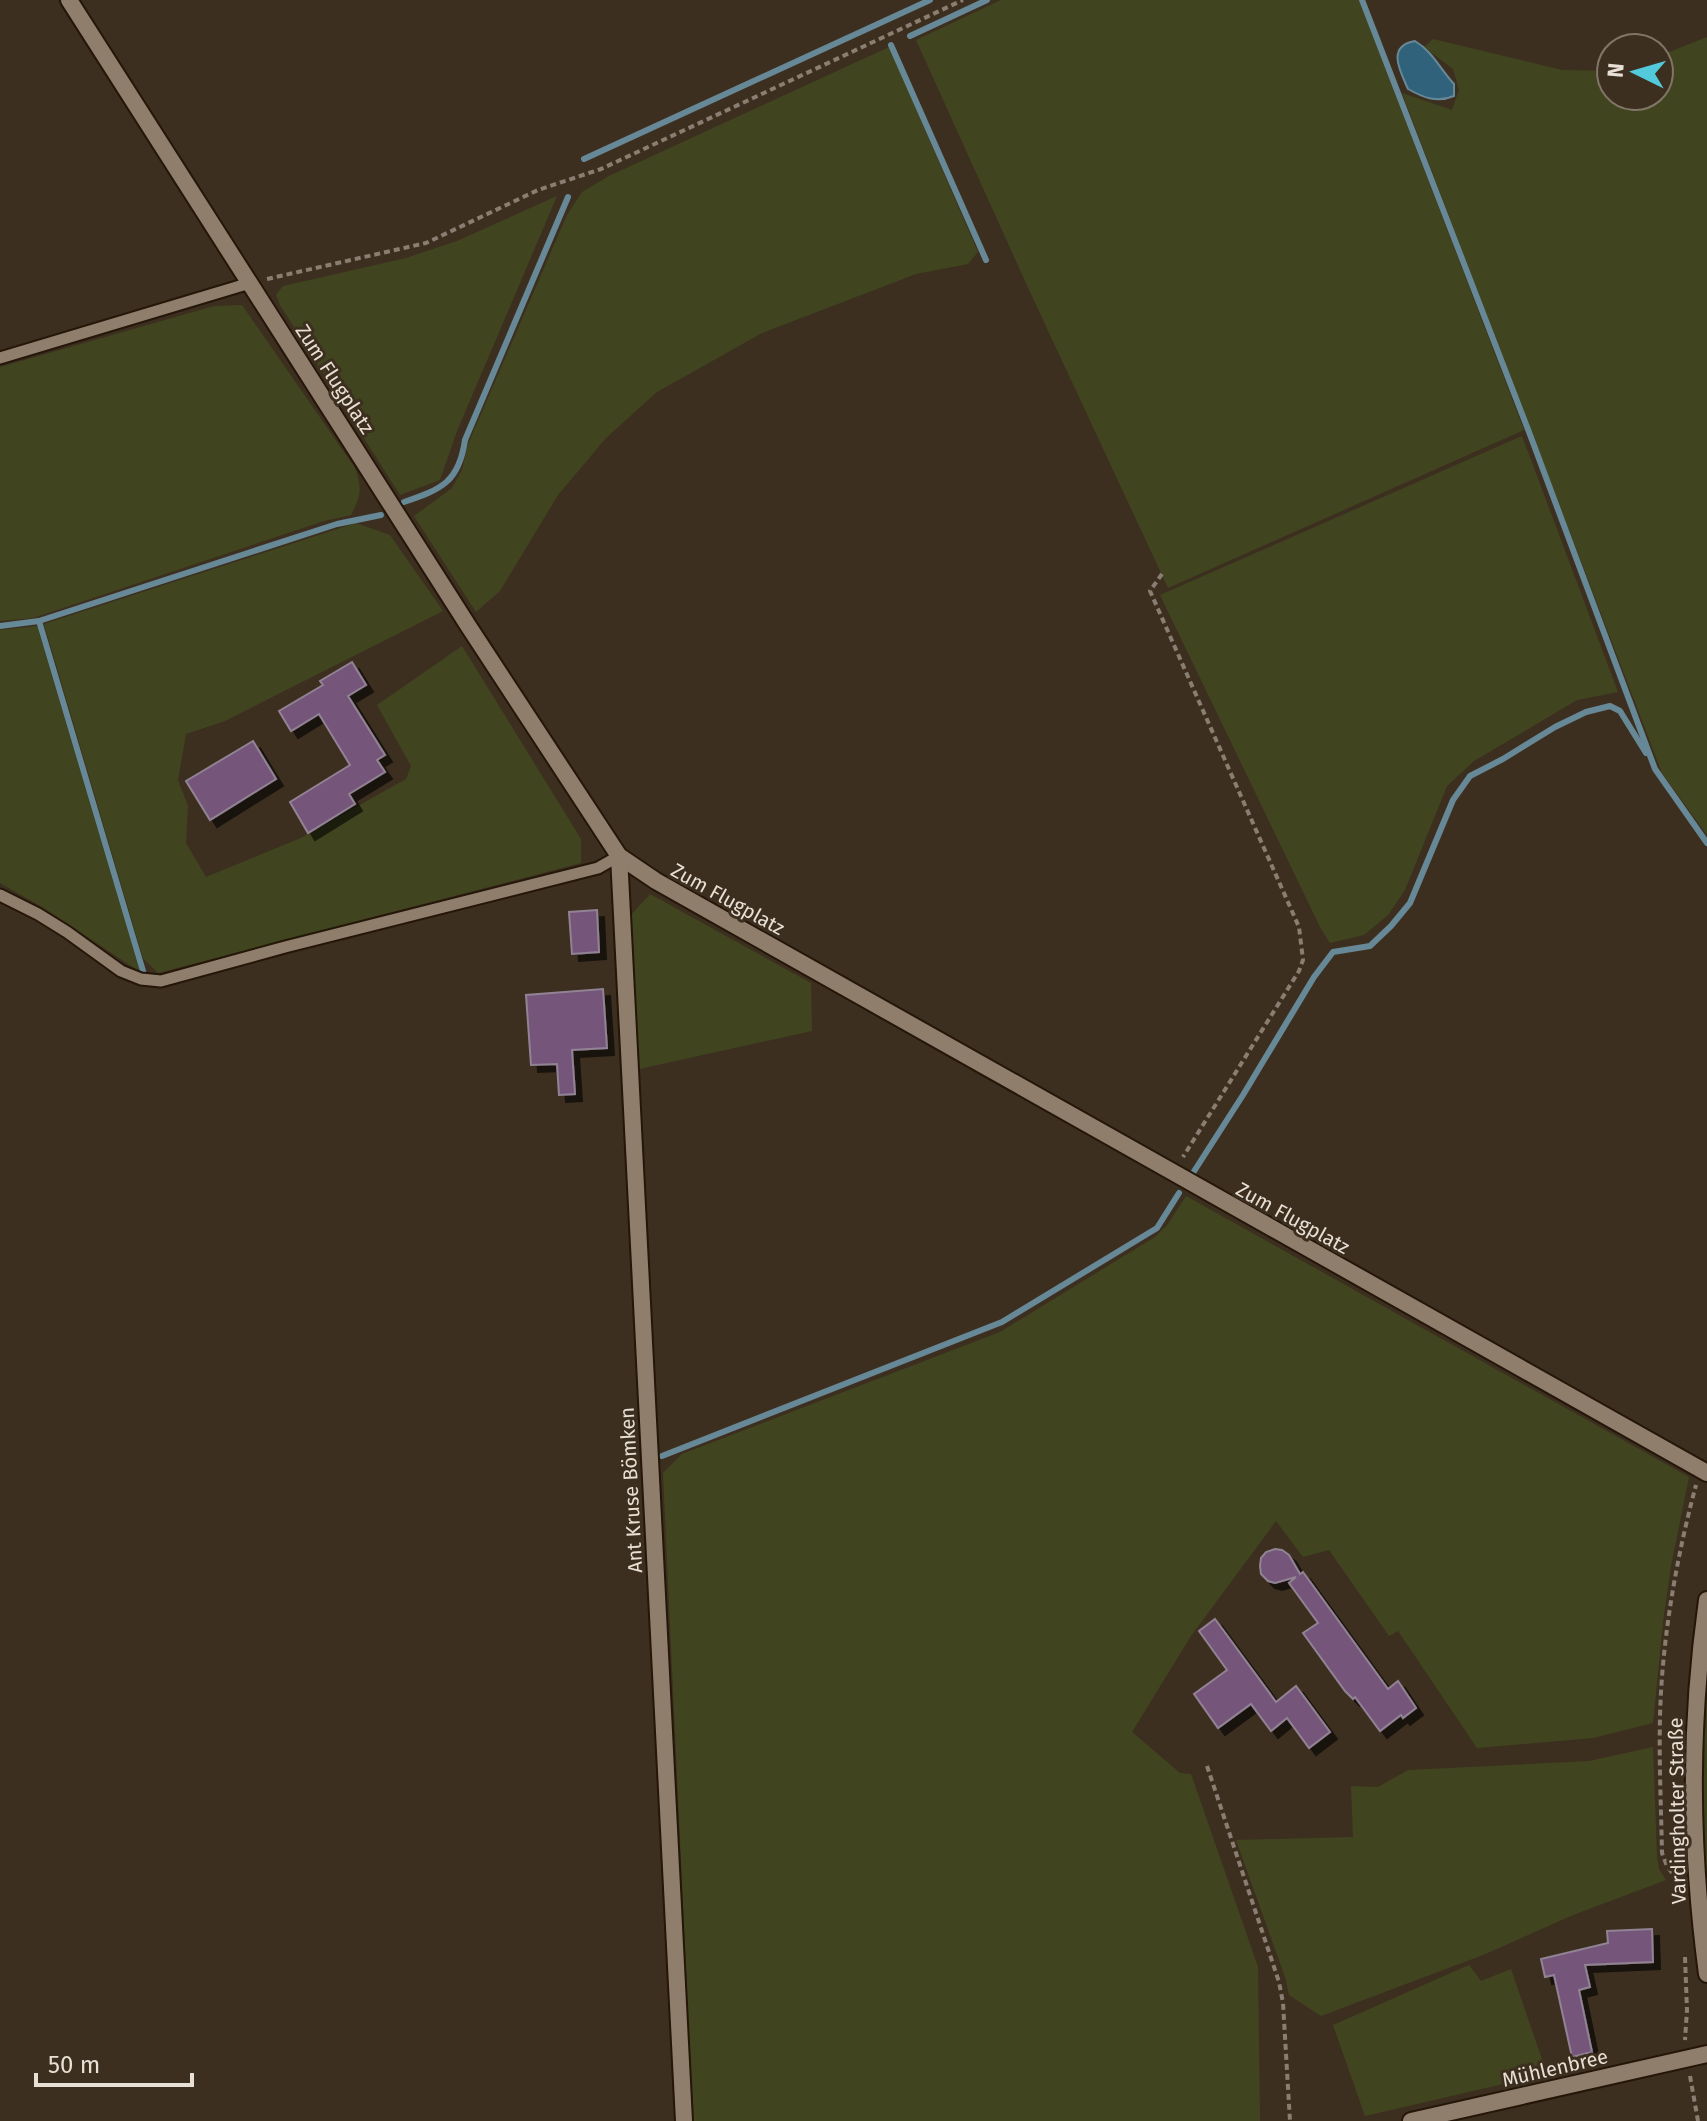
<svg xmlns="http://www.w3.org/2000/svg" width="1707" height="2121" viewBox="0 0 1707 2121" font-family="'Fira Sans',sans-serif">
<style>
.green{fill:#40451f}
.water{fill:#30637b;stroke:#678896;stroke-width:2}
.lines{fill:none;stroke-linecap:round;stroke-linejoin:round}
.stream{stroke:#678896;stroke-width:6}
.building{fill:#74567a;stroke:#918294;stroke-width:2;filter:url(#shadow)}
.service-casing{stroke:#241608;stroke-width:15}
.minor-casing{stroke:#241608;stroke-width:20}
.tertiary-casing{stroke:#241608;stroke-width:20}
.path{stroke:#8a7e72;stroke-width:4;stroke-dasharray:6 4;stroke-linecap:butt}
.service{stroke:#907e6d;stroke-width:11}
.minor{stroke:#907e6d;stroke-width:16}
.tertiary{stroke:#907e6d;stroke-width:16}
.labels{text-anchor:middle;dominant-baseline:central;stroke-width:6;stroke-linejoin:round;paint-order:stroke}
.street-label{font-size:20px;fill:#e8dfd5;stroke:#3d2f20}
</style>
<defs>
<filter id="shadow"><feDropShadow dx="7" dy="7" stdDeviation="0" flood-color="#0009"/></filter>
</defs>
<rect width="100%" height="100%" fill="#3d2f20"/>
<g class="green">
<polygon points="1001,0 1359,0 1524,430 1168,588 1030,292 916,40"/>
<polygon points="1707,37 1707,835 1662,773 1402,93 1452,110 1459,90 1453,69 1424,47 1433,39 1562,70 1611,71 1611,96 1659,96 1659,56"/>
<polygon points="889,47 978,252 968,264 916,274 762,333 657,392 606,438 558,495 500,591 476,612 414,516 452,488 462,470 468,444 567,215 582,192 609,176"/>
<polygon points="557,196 457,431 440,480 400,495 280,305 276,295 283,286 406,258 457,241"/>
<path d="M242,305L355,468C363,489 360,497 351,515L324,521L33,618L0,621V367L214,306Z"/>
<polygon points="1522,436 1618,692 1577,700 1474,761 1447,786 1405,890 1388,915 1364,935 1330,943 1320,927 1160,595"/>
<polygon points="356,523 390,535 443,611 225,721 186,734 178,780 188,806 186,843 206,877 301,838 406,779 411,766 377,705 462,646 581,839 581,863 158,973 143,958 44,624"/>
<polygon points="37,626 140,972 44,908 0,883 0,630"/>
<polygon points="650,894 811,983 812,1031 639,1069 631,915"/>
<polygon points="1186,1196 1689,1477 1671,1566 1663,1622 1653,1723 1593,1738 1477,1748 1398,1631 1389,1636 1329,1550 1303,1557 1276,1521 1191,1636 1132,1732 1180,1773 1191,1774 1258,1967 1260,2121 693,2121 663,1473 682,1454 1000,1332 1155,1237 1168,1224"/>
<path d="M1707,1664V1899C1702,1820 1701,1743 1707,1664Z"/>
<polygon points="1653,1747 1657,1856 1659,1869 1666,1880 1573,1915 1483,1955 1321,2016 1289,1995 1285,1977 1236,1840 1353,1837 1351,1786 1378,1787 1408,1770 1589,1761"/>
<polygon points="1469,1965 1481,1981 1511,1969 1547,2074 1365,2116 1333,2025"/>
</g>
<path class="water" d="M1415,41C1432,51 1441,70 1454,84V96C1437,103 1424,98 1408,89C1400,71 1386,46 1415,41Z"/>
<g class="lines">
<g class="stream">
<polyline points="1362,0 1529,432 1655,769 1707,843"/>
<polyline points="910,36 987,0"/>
<polyline points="891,45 986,260"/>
<polyline points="584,159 930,0"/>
<path d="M404,502C442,489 459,482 465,440L568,197"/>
<polyline points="39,621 143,971"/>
<polyline points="0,626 39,621 337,524 381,515"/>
<polyline points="1191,1176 1243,1095 1314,977 1333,952 1370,946 1391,926 1410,903 1453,800 1470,776 1503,759 1555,727 1586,712 1610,706 1620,711 1646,753"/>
<polyline points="662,1456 1002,1322 1157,1228 1179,1193"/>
</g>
</g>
<g class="building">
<polygon points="352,662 366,685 348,696 385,755 377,760 385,772 349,794 355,804 308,833 290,802 350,765 319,714 291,731 279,711 323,685 320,681"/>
<polygon points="253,741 276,779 210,820 186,781"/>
<polygon points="597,910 599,952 572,954 569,912"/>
<polygon points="603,989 607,1048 572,1050 575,1094 559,1095 557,1064 531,1065 526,995"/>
<polygon points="1275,1549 1282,1550 1289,1555 1300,1574 1303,1572 1388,1689 1398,1681 1416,1708 1403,1718 1401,1715 1380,1731 1355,1697 1353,1699 1345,1691 1303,1633 1318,1623 1289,1583 1296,1577 1275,1583 1268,1581 1261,1574 1260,1566 1261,1558 1266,1552"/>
<polygon points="1215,1619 1276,1702 1296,1686 1330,1732 1309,1748 1287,1718 1271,1731 1251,1704 1218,1728 1194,1694 1227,1670 1199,1631"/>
<polygon points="1652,1929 1653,1962 1585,1965 1590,1987 1579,1990 1592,2052 1572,2057 1554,1975 1545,1977 1541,1959 1608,1943 1607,1931"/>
</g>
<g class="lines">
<defs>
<g id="service">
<polyline points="0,358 250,283"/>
<polyline points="0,895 38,914 67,932 121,971 141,979 161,981 285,947 598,868 619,856"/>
</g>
<g id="minor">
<polyline points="69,0 469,627 619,856 656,881 1707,1473"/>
<polyline points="619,856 684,2121"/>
<polyline points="1411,2121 1707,2054"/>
</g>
<path id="tertiary" d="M1707,1600C1689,1728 1690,1846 1707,1974"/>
</defs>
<use href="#service" class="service-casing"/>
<use href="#minor" class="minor-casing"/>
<use href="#tertiary" class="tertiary-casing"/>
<g class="path">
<polyline points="267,279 426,243 538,190 601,169 963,0"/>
<polyline points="1162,574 1150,591 1299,927 1303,960 1299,971 1183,1157"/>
<polyline points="1207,1766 1279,1982 1283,2003 1290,2121"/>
<path d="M1678,1881L1667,1866L1662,1853C1661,1799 1658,1746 1661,1692C1665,1623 1678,1552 1696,1485"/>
<polyline points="1685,1957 1687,2010 1685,2040"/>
<polyline points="1690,2076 1698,2121"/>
</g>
<use href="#service" class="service"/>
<use href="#minor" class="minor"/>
<use href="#tertiary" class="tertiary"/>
</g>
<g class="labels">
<g class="street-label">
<text transform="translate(335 379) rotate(57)">Zum Flugplatz</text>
<text transform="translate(728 899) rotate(29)">Zum Flugplatz</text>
<text transform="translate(1293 1218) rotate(29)">Zum Flugplatz</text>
<text transform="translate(631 1490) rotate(-93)">Ant Kruse Bömken</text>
<text transform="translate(1677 1811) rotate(-91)">Vardingholter Straße</text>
<text transform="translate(1555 2068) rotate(-13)">Mühlenbree</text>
</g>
</g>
<g transform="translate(1635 72) rotate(275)"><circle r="38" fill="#3d2f20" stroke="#817568" stroke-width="2"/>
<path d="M0-6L14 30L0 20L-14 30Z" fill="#53cadc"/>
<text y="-12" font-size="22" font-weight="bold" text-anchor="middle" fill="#e8dfd5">N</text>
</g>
<path d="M36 2073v12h156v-12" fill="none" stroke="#e8dfd5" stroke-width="4"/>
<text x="48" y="2073" font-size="24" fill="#e8dfd5" stroke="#3d2f20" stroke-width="6" paint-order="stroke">50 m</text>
</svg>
